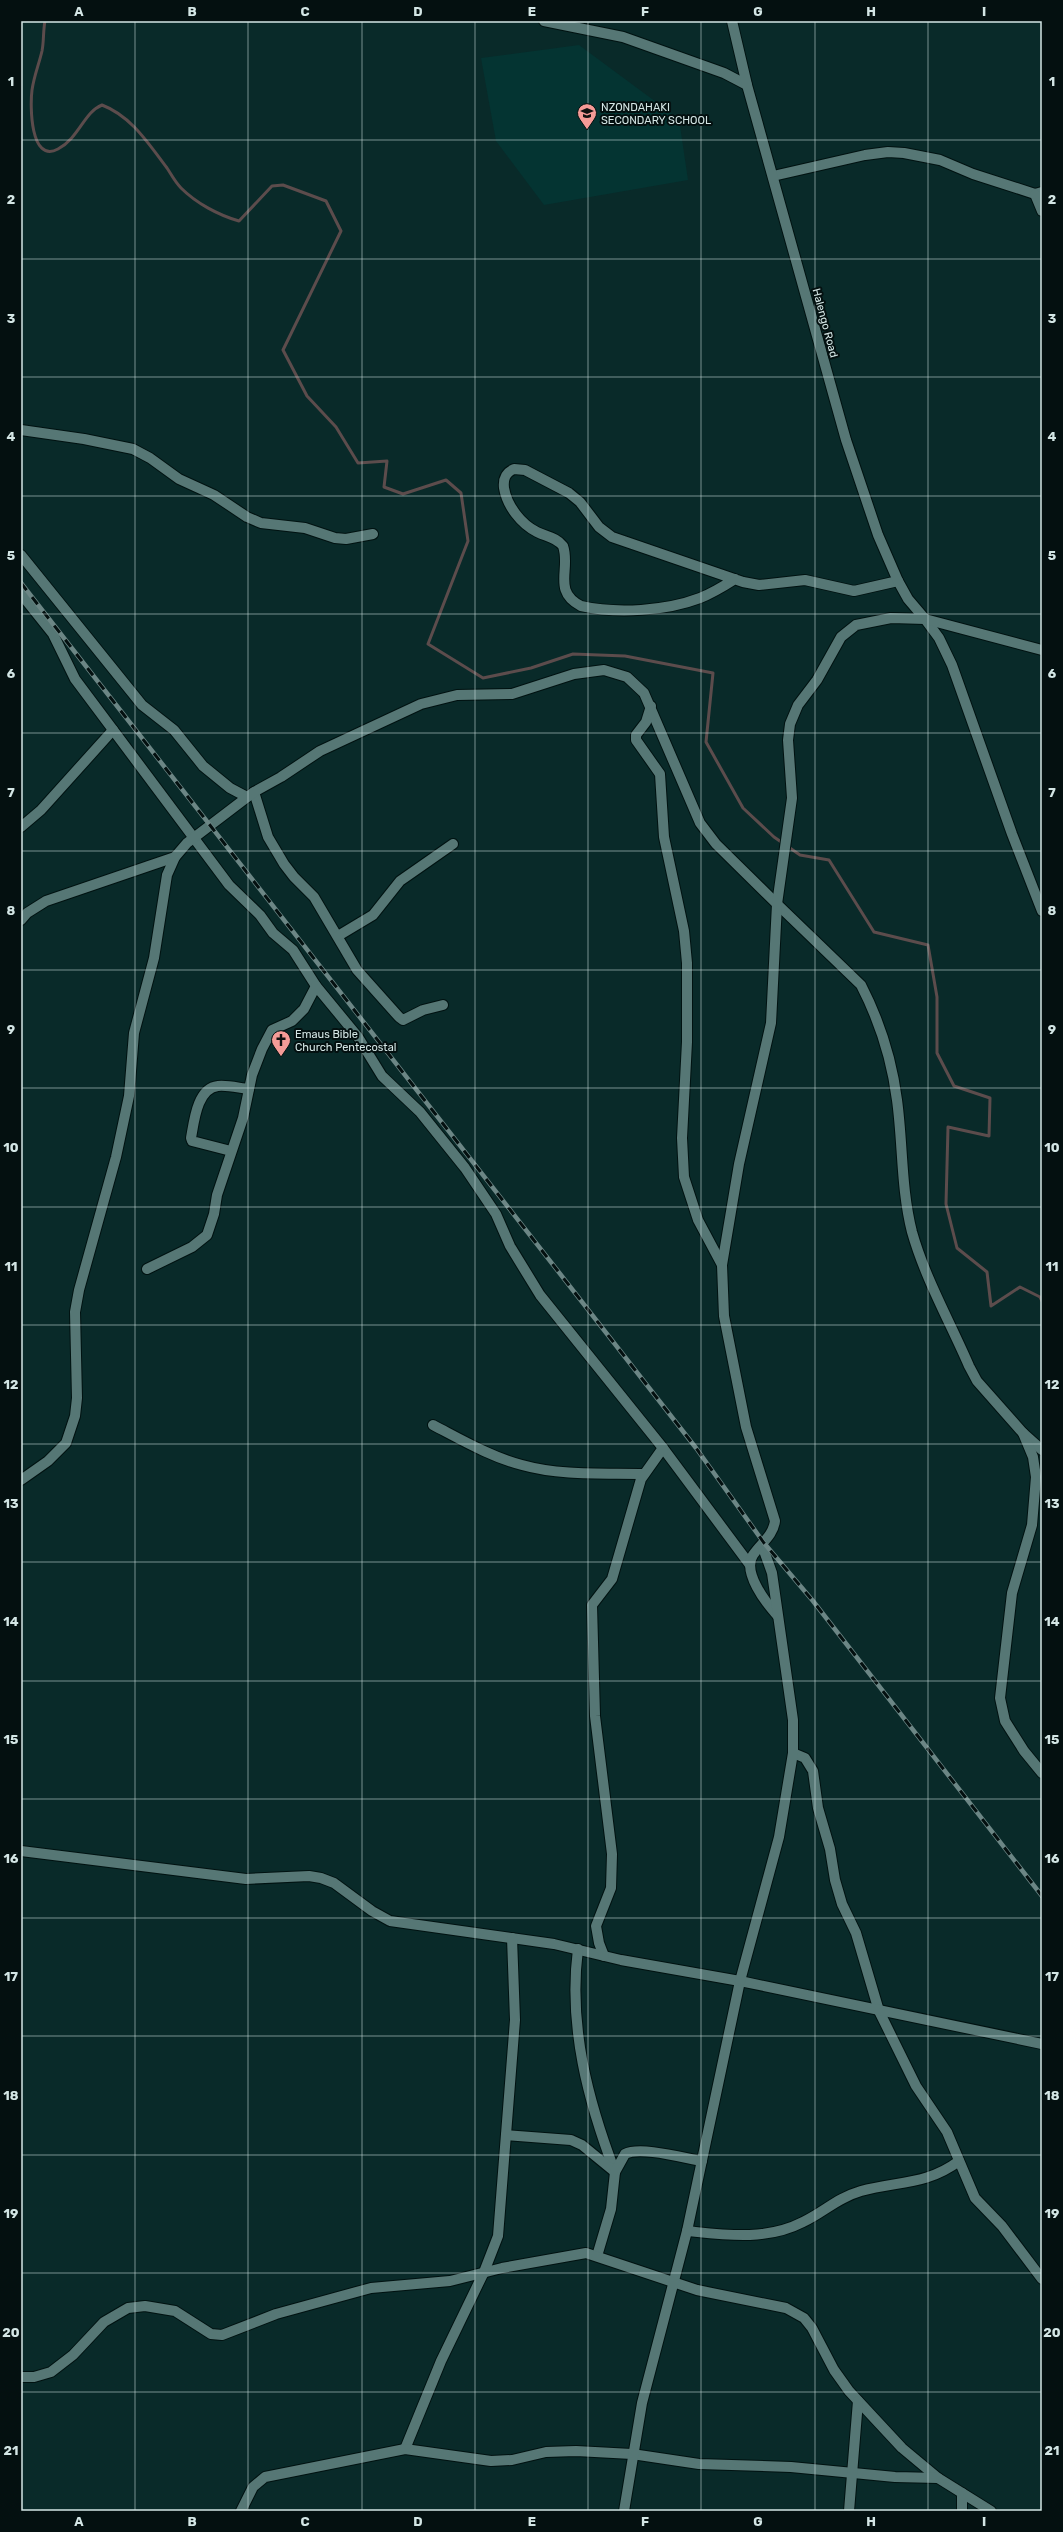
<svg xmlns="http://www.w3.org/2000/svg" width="1063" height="2532" viewBox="0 0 1063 2532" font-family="Rubik,sans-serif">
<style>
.built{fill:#043432}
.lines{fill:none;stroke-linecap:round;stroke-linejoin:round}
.stream{stroke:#5c4c4c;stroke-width:3}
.street-casing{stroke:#001211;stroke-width:12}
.secondary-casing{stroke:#001211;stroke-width:12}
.street{stroke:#567775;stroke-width:10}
.secondary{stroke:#567775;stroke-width:10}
.rail-casing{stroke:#6c8685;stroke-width:4.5}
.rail{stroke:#041010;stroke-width:3;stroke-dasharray:9;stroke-linecap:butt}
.grid{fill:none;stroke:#d4e6e5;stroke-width:1;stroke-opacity:0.55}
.labels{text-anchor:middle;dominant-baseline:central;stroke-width:4;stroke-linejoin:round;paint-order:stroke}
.poi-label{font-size:11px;fill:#d4e6e5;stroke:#041010;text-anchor:start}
.street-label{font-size:11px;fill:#d4e6e5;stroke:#041010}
.neatline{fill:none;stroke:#d4e6e5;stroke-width:1.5}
.grid-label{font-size:13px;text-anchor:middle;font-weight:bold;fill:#d4e6e5}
</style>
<rect width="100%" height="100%" fill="#092a29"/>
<polygon class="built" points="579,45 679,119 688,180 544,205 496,141 481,58"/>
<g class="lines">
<path class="stream" d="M45,21C43,31 44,41 42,51C39,64 34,76 32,90C30,105 30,164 58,149C79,138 84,112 102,105C131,116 148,143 167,168C171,174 175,182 181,188C196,203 218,215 239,221L272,186L283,185L326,201L341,231L283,350L307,396L336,427L358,463L387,461L384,487L403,494L446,480L461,493L468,541L428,644L483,678L531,668L573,654L625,656L713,673L706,742L743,808L774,837L800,855L829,860L874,932L928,945L937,997V1053L954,1086L990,1098L989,1136L948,1127L946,1204L957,1248L987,1272L991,1306L1020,1287L1040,1297L1042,1301"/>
<defs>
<g id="street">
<polyline points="544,21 623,37 724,73 747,85"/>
<polyline points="773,176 865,155 888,152 904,153 940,160 973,174 1035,194 1042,192"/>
<polyline points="1035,194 1042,211"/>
<polyline points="21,430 84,439 133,449 150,458 179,479 214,495 247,517 261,523 305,528 335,538 346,539 373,534"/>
<polyline points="21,555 142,705 174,730 203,766 230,788 247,797"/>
<path d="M735,579C724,586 713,593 700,598C666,611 617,614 581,606C552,591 571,569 563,546C556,537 547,537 537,532C521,524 507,506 504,488C503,479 505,473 514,469L525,470L569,493L580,502L599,527L612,537L743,582L759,585L805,580L854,591L898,581"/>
<polyline points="21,594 53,634 75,679 229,885 260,915 273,933 293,950 316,986 358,1037 382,1076 420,1112 465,1168 496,1214 510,1246 540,1295 663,1448 750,1565"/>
<polyline points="925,619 939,638 952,665 1012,834 1042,911"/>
<polyline points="651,706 646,722 636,735 636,740 660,774 664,837 684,931 687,963 687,1042 682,1138 684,1177 698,1220 722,1265"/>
<polyline points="254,792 268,837 284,864 294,877 314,897 357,970 399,1017 403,1020 423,1010 443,1005"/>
<polyline points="21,827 41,810 113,730"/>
<polyline points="21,920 27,913 46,901 175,857"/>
<polyline points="338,936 373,915 400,881 453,844"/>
<path d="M231,1151L192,1141L191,1138C194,1122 197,1088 218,1086C228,1085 239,1088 249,1089"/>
<polyline points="147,1269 192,1247 207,1235 214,1214 217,1195 243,1118 252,1075 262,1049 272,1030 292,1021 304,1009 316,986"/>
<path d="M433,1425C462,1440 491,1457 522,1465C561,1476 604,1473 644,1474"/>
<polyline points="1023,1433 1042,1450"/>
<polyline points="21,1480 48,1461 66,1443 75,1416 77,1398 75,1312 79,1290 116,1157 129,1096 134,1033 154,958 167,875 175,857 187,843 254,792 281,777 320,751 421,704 457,695 512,694 574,674 604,670 627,677 644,693 700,823 716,844 777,904"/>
<polyline points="793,1753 805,1758 813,1771 818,1808 830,1849 835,1880 842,1904 856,1933 879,2011 916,2086 947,2132 975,2198 1002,2226 1042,2279"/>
<polyline points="21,1851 246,1879 309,1876 321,1878 334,1883 372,1911 390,1921 554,1944 621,1960 740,1981 1042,2044"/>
<path d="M578,1949C568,2026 588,2101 615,2172"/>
<polyline points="604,1956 599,1943 596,1926 611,1888 612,1854 595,1716 592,1605 612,1579 641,1479 663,1448"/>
<polyline points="506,2135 571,2140 582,2145 615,2172"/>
<path d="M687,2231C726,2235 766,2241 803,2222C824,2212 837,2198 861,2191C898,2181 927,2185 959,2161"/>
<path d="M597,2256L611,2209L615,2172L625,2154C640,2146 684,2158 702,2161"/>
<polyline points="21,2377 34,2377 51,2372 73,2355 104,2322 128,2308 145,2306 175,2311 211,2334 222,2335 276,2314 371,2288 450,2281 502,2268 586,2253 697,2290 786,2308 804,2318 812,2328 834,2370 849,2391 902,2448 938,2478 991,2511"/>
<polyline points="405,2449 441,2361 484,2272 498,2236 515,2020 512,1938"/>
<polyline points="962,2493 962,2511"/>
<polyline points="241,2511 253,2487 265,2477 405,2449 491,2461 512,2460 546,2452 576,2451 632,2454 699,2464 791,2467 895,2477 938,2478"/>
<polyline points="624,2511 642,2403 687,2231 740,1981"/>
<polyline points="849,2511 858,2401"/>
</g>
<g id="secondary">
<polyline points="732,21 747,85 846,440 878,535 898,581 908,599 925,619"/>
<path d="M777,904L861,985C879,1020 892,1061 897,1100C903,1144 901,1189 912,1232C925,1278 950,1322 969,1366L977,1381L1023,1433L1033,1457L1036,1477L1032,1525L1012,1593L1000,1698L1005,1721L1024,1751L1042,1773"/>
<path d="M777,1615C766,1603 742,1572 753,1555C761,1543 773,1536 775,1521L746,1427L724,1316L722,1265L739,1164L771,1023L777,904L792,798L788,740L790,724L798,705L817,680L841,637L856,625L891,618L925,619L1042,650"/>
<polyline points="740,1981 779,1837 793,1753 793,1720 772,1573 762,1545"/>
</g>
</defs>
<use href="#street" class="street-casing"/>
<use href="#secondary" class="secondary-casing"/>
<use href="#street" class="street"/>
<use href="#secondary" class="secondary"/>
<defs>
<polyline id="rail" points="21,583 696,1448 764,1543 813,1601 1042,1896"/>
</defs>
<use href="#rail" class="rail-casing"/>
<use href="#rail" class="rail"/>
</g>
<path class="grid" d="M135,21V2511M248,21V2511M362,21V2511M475,21V2511M588,21V2511M701,21V2511M815,21V2511M928,21V2511M21,140H1042M21,259H1042M21,377H1042M21,496H1042M21,614H1042M21,733H1042M21,851H1042M21,970H1042M21,1088H1042M21,1207H1042M21,1325H1042M21,1444H1042M21,1562H1042M21,1681H1042M21,1799H1042M21,1918H1042M21,2036H1042M21,2155H1042M21,2273H1042M21,2392H1042"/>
<defs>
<symbol id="school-pin" viewBox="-11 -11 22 30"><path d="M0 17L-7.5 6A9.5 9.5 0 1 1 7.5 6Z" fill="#f59b97" stroke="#041010"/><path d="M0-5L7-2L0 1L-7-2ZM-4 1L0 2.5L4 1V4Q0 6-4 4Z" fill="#111"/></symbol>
<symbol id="church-pin" viewBox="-11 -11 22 30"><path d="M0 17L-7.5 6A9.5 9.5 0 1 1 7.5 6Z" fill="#f59b97" stroke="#041010"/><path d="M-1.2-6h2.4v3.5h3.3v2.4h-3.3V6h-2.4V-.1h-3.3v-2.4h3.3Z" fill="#111"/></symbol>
</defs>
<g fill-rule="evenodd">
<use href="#school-pin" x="576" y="102" width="22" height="30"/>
<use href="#church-pin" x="270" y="1029" width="22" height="30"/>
</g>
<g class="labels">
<g class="poi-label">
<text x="601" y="107">NZONDAHAKI<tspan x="601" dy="13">SECONDARY SCHOOL</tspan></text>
<text x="295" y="1034">Emaus Bible<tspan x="295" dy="13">Church Pentecostal</tspan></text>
</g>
<g class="street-label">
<text transform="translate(825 323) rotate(75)">Halengo Road</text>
</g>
</g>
<rect width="1063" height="2532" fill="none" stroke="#041010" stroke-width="44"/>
<rect x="22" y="22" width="1019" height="2488" class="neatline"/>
<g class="grid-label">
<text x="79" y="16">A</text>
<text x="192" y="16">B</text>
<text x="305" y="16">C</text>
<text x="418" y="16">D</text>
<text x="532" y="16">E</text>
<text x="645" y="16">F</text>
<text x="758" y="16">G</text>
<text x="871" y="16">H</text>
<text x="984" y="16">I</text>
<text x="11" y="86">1</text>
<text x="1052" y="86">1</text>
<text x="11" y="204">2</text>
<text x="1052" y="204">2</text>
<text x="11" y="323">3</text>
<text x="1052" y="323">3</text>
<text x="11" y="441">4</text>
<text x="1052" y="441">4</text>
<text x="11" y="560">5</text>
<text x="1052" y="560">5</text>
<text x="11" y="678">6</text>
<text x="1052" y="678">6</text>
<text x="11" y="797">7</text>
<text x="1052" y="797">7</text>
<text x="11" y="915">8</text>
<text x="1052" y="915">8</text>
<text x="11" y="1034">9</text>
<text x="1052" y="1034">9</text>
<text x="11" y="1152">10</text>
<text x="1052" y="1152">10</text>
<text x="11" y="1271">11</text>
<text x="1052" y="1271">11</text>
<text x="11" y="1389">12</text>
<text x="1052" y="1389">12</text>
<text x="11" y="1508">13</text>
<text x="1052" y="1508">13</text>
<text x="11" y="1626">14</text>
<text x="1052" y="1626">14</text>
<text x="11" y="1744">15</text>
<text x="1052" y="1744">15</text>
<text x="11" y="1863">16</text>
<text x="1052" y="1863">16</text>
<text x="11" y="1981">17</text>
<text x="1052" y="1981">17</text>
<text x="11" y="2100">18</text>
<text x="1052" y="2100">18</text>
<text x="11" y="2218">19</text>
<text x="1052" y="2218">19</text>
<text x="11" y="2337">20</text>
<text x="1052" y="2337">20</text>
<text x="11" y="2455">21</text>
<text x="1052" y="2455">21</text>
<text x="79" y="2526">A</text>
<text x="192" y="2526">B</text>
<text x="305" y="2526">C</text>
<text x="418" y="2526">D</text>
<text x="532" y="2526">E</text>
<text x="645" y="2526">F</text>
<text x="758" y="2526">G</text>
<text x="871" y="2526">H</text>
<text x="984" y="2526">I</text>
</g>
</svg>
